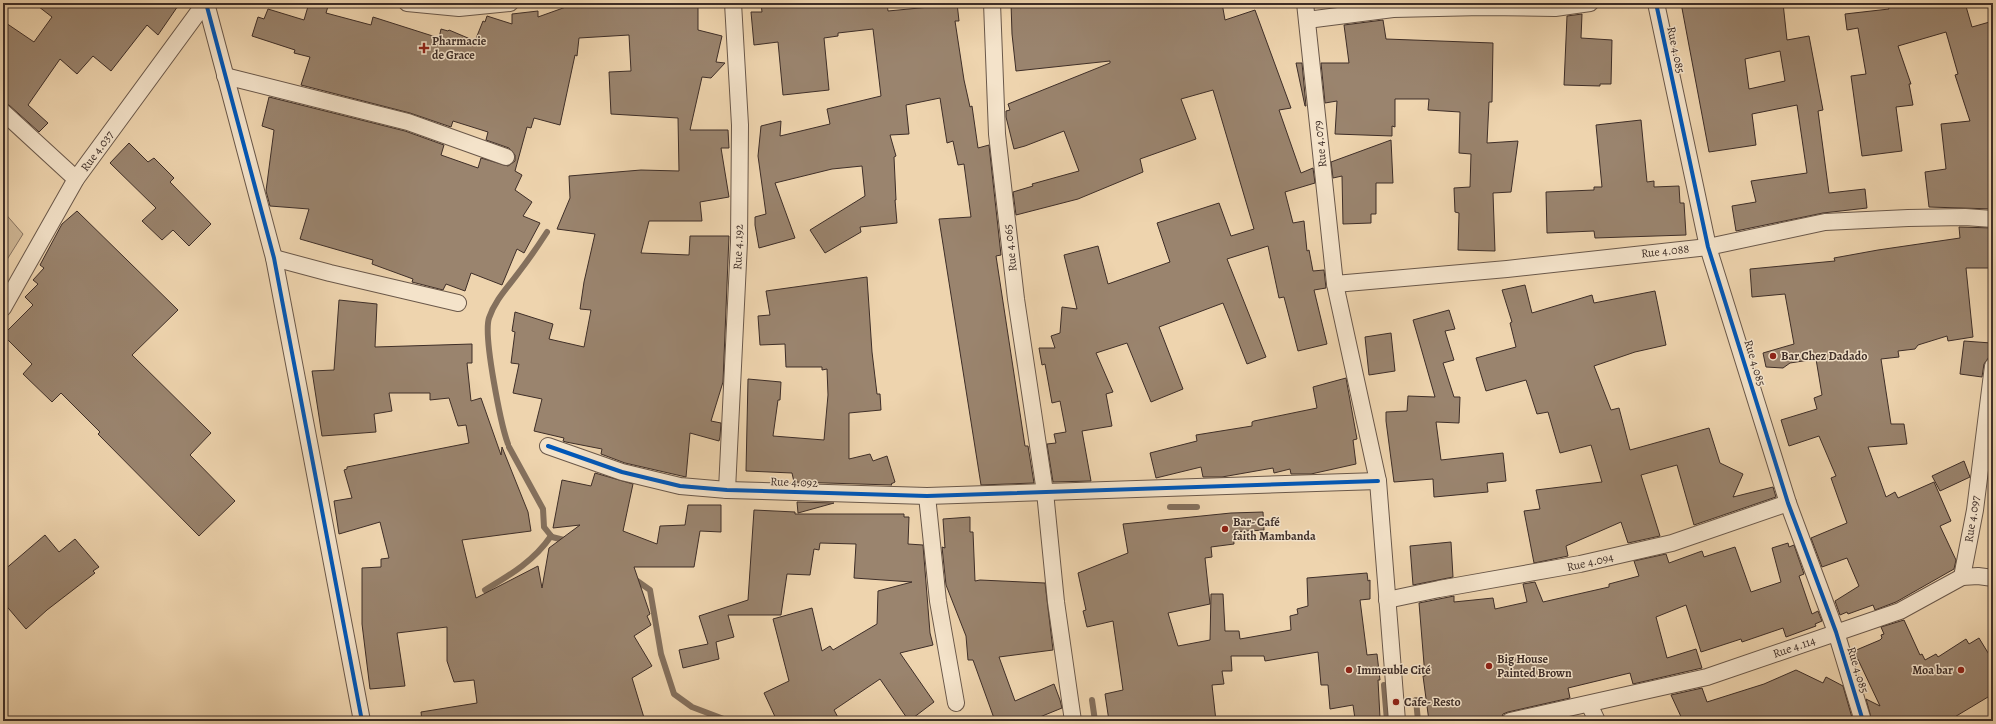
<svg xmlns="http://www.w3.org/2000/svg" width="1996" height="724" viewBox="0 0 1996 724" font-family="Alegreya,serif">
<style>
.green{fill:#d0b897;stroke:#877360}
.lines{fill:none;stroke-linecap:round;stroke-linejoin:round}
.stream{stroke:#84705d;stroke-width:6}
.building{fill:#9a846e;stroke:#3e2e28;fill-rule:evenodd}
.minor-casing{stroke:#6a584a;stroke-width:18}
.minor{stroke:#f4e3ca;stroke-width:16}
.cycleway-casing{stroke:#f4e3ca;stroke-width:6}
.cycleway{stroke:#0057b8;stroke-width:4}
.poi-dot{fill:#8f2418;stroke:#f4e3ca;stroke-width:1.5}
.labels{text-anchor:middle;dominant-baseline:central;stroke-width:3;stroke-linejoin:round;paint-order:stroke}
.poi-label{font-size:12px;font-weight:bold;fill:#3e2e28;stroke:#f4e3ca;text-anchor:start}
.street-label{font-size:12px;fill:#3e2e28;stroke:#f4e3ca}
</style>
<rect width="100%" height="100%" fill="#eed4ae"/>
<filter id="stains"><feTurbulence type="fractalNoise" baseFrequency=".005" numOctaves="4"/><feColorMatrix values="0 0 0 0 .2 0 0 0 0 .09 0 0 0 0 .02 0 0 0 .5 -.17"/></filter>
<radialGradient id="worn" r=".72"><stop offset=".6" stop-color="#630" stop-opacity="0"/><stop offset="1" stop-color="#630" stop-opacity=".3"/></radialGradient>
<polygon class="green" points="3,211 23,234 3,266"/>
<g class="lines">
<g class="stream">
<path d="M508,444C501,425 483,336 489,318C495,300 508,287 519,272C529,259 538,246 547,232"/>
<polyline points="509,447 543,509 544,527 552,537 568,541"/>
<polyline points="1170,507 1197,507"/>
<polyline points="633,578 650,590 661,654 674,694 692,707 729,721"/>
<path d="M485,590C510,575 534,561 551,536"/>
<polyline points="1384,685 1387,721"/>
<polyline points="1092,700 1095,721"/>
<polyline points="1416,700 1418,721"/>
</g>
</g>
<g class="building">
<polygon points="34,3 180,3 158,35 147,25 111,71 93,56 77,74 60,59 28,105 48,123 39,132 9,105 3,103 3,21 34,42 52,17"/>
<polygon points="309,3 329,3 326,13 371,25 373,17 439,38 441,29 448,31 449,30 475,41 483,21 485,22 487,16 512,24 512,14 538,11 538,17 577,3 698,3 698,30 722,36 716,62 725,63 711,78 702,77 690,130 728,130 729,148 721,148 729,197 700,202 702,221 649,221 641,253 689,255 690,236 729,236 723,382 711,421 721,423 720,437 719,441 690,433 686,477 625,463 601,454 602,449 566,442 563,441 564,438 534,431 542,399 513,393 519,364 511,363 515,332 512,331 515,312 553,324 549,339 584,347 591,310 580,309 584,282 595,234 557,229 570,198 569,176 641,170 679,171 678,118 611,114 609,72 631,71 629,35 579,38 577,56 575,55 560,125 534,118 531,128 527,127 515,171 522,175 515,190 532,202 523,216 540,223 524,253 517,249 502,285 471,273 465,291 446,284 443,290 412,282 413,279 372,264 373,260 300,239 309,209 270,206 266,191 274,130 262,126 269,97 405,131 444,145 441,155 478,168 481,158 508,166 515,161 515,155 509,148 486,140 488,132 453,121 451,127 410,113 301,85 310,57 294,53 295,50 252,36 258,17 264,19 268,9 304,20"/>
<polygon points="761,3 887,3 888,11 940,6 940,3 957,3 959,21 955,21 964,80 970,107 972,106 978,148 989,145 1001,255 996,256 1025,446 1028,446 1034,483 981,485 939,219 971,217 964,164 958,165 953,141 947,143 940,98 906,105 909,134 890,135 896,156 894,157 896,200 895,200 897,223 860,227 861,232 825,253 810,230 865,196 862,166 832,169 775,183 795,238 759,248 755,225 755,217 766,214 758,156 761,126 781,121 780,136 830,124 827,109 881,96 873,29 838,33 838,36 824,38 829,90 783,95 778,42 754,45 751,12 762,12"/>
<polygon points="1011,3 1222,3 1225,20 1255,10 1291,108 1279,110 1301,173 1313,168 1315,183 1285,192 1293,223 1304,221 1307,251 1309,250 1313,271 1324,270 1326,288 1314,290 1327,344 1298,351 1284,297 1279,298 1268,246 1227,259 1266,357 1247,364 1223,303 1159,327 1183,389 1151,402 1127,343 1096,353 1113,392 1106,394 1112,426 1082,431 1091,481 1053,482 1047,444 1056,443 1054,434 1066,432 1060,401 1052,403 1045,364 1042,365 1039,348 1055,348 1051,336 1060,333 1062,307 1077,309 1064,255 1098,246 1108,284 1170,262 1157,223 1219,203 1231,236 1254,229 1213,90 1181,99 1196,139 1140,159 1143,172 1078,199 1016,215 1013,192 1033,186 1032,184 1079,171 1064,131 1025,146 1014,149 1006,117 1006,111 1010,110 1008,104 1110,63 1110,61 1016,71 1012,34"/>
<path d="M1681,3H1783L1787,40L1809,36L1823,110L1818,111L1829,193L1865,189L1867,208L1823,213L1736,231L1732,206L1756,202L1751,181L1807,173L1797,105L1752,114L1756,145L1709,152ZM1780,51L1785,81L1749,89L1745,59Z"/>
<polygon points="1887,3 1965,3 1972,27 1993,21 1993,209 1929,207 1925,172 1946,169 1941,124 1970,121 1955,75 1958,74 1946,32 1898,46 1911,84 1909,84 1913,105 1896,107 1902,151 1862,156 1851,76 1866,74 1858,28 1847,30 1845,14 1889,9"/>
<polygon points="1582,14 1581,38 1612,40 1611,84 1600,84 1600,86 1564,85 1567,16"/>
<polygon points="1383,20 1386,39 1493,43 1492,102 1489,102 1487,143 1518,141 1511,192 1493,193 1495,251 1458,250 1459,213 1455,212 1454,188 1470,187 1471,154 1459,153 1460,112 1428,110 1429,99 1395,99 1395,127 1392,126 1392,136 1335,134 1337,101 1325,103 1321,63 1349,63 1344,25"/>
<polygon points="1296,63 1302,63 1306,106 1305,106"/>
<polygon points="1641,120 1647,182 1654,181 1654,187 1679,186 1680,203 1684,203 1686,235 1595,238 1594,231 1547,233 1546,192 1594,190 1594,187 1602,187 1596,125"/>
<polygon points="1391,140 1393,183 1376,183 1376,214 1371,214 1371,223 1343,224 1342,176 1333,178 1331,162"/>
<polygon points="129,143 148,162 154,158 174,178 170,182 211,224 189,246 173,230 162,240 142,221 156,208 110,163"/>
<polygon points="77,211 178,310 132,355 211,433 190,455 235,501 199,536 98,434 100,432 61,393 52,402 23,374 32,364 3,335 33,305 25,297 38,284 33,280 44,268 40,265 62,224"/>
<polygon points="1959,227 1993,228 1993,268 1966,268 1973,337 1948,341 1947,336 1918,345 1915,349 1898,351 1899,357 1881,359 1891,424 1904,424 1907,444 1868,447 1886,497 1895,492 1898,498 1934,482 1951,521 1940,526 1956,560 1954,569 1896,602 1875,610 1873,605 1848,614 1847,612 1840,615 1835,601 1859,586 1847,558 1822,567 1811,538 1847,523 1831,478 1836,476 1819,436 1789,446 1781,420 1817,409 1814,398 1822,395 1816,359 1790,363 1783,368 1766,367 1763,353 1794,344 1785,294 1752,297 1750,269 1835,261 1834,258 1878,250 1960,238"/>
<polygon points="867,277 872,352 877,394 880,394 881,410 849,413 849,459 870,454 873,461 887,456 895,482 891,484 892,485 794,482 792,473 746,471 748,379 781,382 780,400 778,400 773,436 824,440 828,395 827,369 822,370 822,367 786,367 785,344 760,345 758,316 770,315 766,291"/>
<polygon points="1525,285 1532,313 1592,295 1594,303 1655,291 1666,345 1635,352 1594,366 1611,410 1619,408 1630,450 1709,428 1720,463 1743,474 1733,497 1773,487 1776,497 1694,525 1677,465 1641,475 1660,536 1628,543 1621,522 1566,546 1568,556 1534,563 1524,511 1540,509 1536,490 1602,482 1591,445 1560,453 1548,412 1537,414 1526,380 1486,391 1476,358 1516,347 1510,323 1512,322 1502,290"/>
<polygon points="339,300 377,304 375,347 472,344 472,363 467,363 471,401 481,398 501,455 502,447 528,512 531,531 462,540 476,598 538,566 542,588 549,548 580,525 553,528 562,480 591,486 595,473 633,484 623,531 657,544 660,526 685,525 688,505 721,505 721,532 700,531 694,567 634,567 650,614 647,616 651,625 634,636 652,666 632,678 645,721 422,721 421,712 477,703 474,680 454,682 447,661 447,627 397,633 405,686 370,689 362,624 362,568 381,567 381,559 389,558 380,522 339,534 334,501 352,498 344,470 347,469 347,467 469,443 466,425 458,426 449,398 430,400 430,393 389,393 392,411 374,414 376,432 322,436 312,371 334,370"/>
<polygon points="1449,310 1455,329 1445,331 1454,360 1443,363 1454,397 1460,397 1459,423 1436,422 1441,460 1503,453 1506,481 1487,483 1488,492 1434,497 1433,479 1394,482 1386,421 1386,412 1407,411 1408,396 1435,397 1413,320"/>
<polygon points="1391,333 1395,371 1369,375 1365,337"/>
<polygon points="1964,341 1991,343 1989,357 1984,364 1982,377 1960,374"/>
<polygon points="1346,378 1357,439 1353,440 1356,464 1311,474 1291,474 1290,469 1274,473 1273,468 1222,477 1203,477 1201,467 1156,478 1150,453 1197,441 1196,435 1252,426 1252,422 1254,421 1317,408 1313,387"/>
<polygon points="1964,461 1970,477 1940,491 1932,476"/>
<polygon points="797,502 834,503 798,513"/>
<polygon points="754,510 795,512 795,514 904,514 904,517 909,517 908,544 923,545 930,633 933,645 900,653 934,702 909,721 880,679 834,710 840,721 777,721 764,693 789,681 773,619 812,608 822,651 830,646 833,650 877,624 878,591 912,582 854,578 856,544 820,543 819,550 814,549 810,575 787,574 781,615 728,615 734,637 716,642 719,659 683,668 679,650 708,644 699,616 748,600"/>
<polygon points="1263,512 1264,530 1233,532 1234,544 1211,547 1212,557 1205,558 1210,604 1168,613 1178,646 1210,640 1211,594 1223,594 1225,631 1239,631 1240,639 1291,630 1290,616 1298,614 1297,609 1308,606 1307,578 1367,573 1368,581 1370,580 1370,599 1360,600 1367,655 1377,654 1380,680 1378,680 1380,718 1355,719 1353,705 1330,709 1328,685 1321,685 1318,652 1265,661 1264,656 1231,656 1232,671 1222,671 1224,684 1212,685 1216,721 1109,721 1105,694 1123,690 1113,621 1087,627 1083,611 1086,610 1078,573 1128,553 1123,524 1231,513"/>
<polygon points="970,517 970,532 973,532 975,581 980,580 1045,583 1053,650 999,657 1015,701 1054,684 1060,700 1062,708 1030,721 995,721 973,660 968,660 966,636 946,585 942,547 945,548 943,519"/>
<polygon points="45,535 59,552 75,539 99,567 93,571 95,573 47,610 26,629 3,602 3,571"/>
<polygon points="1451,542 1453,577 1413,585 1410,546"/>
<polygon points="1788,543 1789,547 1794,545 1804,574 1799,576 1812,614 1818,611 1822,621 1815,624 1816,626 1786,637 1783,628 1742,642 1741,639 1701,652 1686,605 1656,617 1667,658 1696,649 1702,668 1633,684 1630,673 1568,688 1570,698 1508,712 1503,714 1500,721 1429,721 1423,676 1425,676 1419,603 1454,596 1454,602 1493,598 1495,609 1527,602 1523,584 1535,582 1543,602 1609,587 1609,584 1639,576 1634,561 1666,554 1669,563 1702,551 1704,557 1735,547 1751,592 1781,582 1772,548"/>
<polygon points="1904,620 1920,655 1922,654 1925,660 1936,654 1938,657 1966,639 1969,644 1979,638 1993,661 1993,694 1948,721 1872,721 1866,699 1880,706 1854,651 1880,640 1882,638 1881,635 1884,634 1881,627"/>
<polygon points="1796,670 1823,683 1826,677 1843,686 1853,721 1683,721 1671,695 1702,688 1707,702 1764,684"/>
</g>
<g class="lines">
<defs>
<g id="minor">
<polyline points="206,3 274,258 362,721"/>
<polyline points="407,3 459,8 510,3"/>
<polyline points="992,3 997,134 1016,299 1045,492 1056,602 1073,721"/>
<polyline points="1305,3 1335,284 1378,481 1397,721"/>
<polyline points="1656,3 1708,247 1788,503 1836,632 1863,721"/>
<polyline points="1307,20 1393,9 1483,7 1555,8 1590,3"/>
<polyline points="225,76 408,122 506,157"/>
<polyline points="3,112 76,179"/>
<polyline points="274,258 330,273 458,303"/>
<polyline points="1335,284 1507,269 1708,247 1825,222 1908,218 1965,217 1993,219"/>
<polyline points="3,308 76,179 205,3"/>
<polyline points="548,446 622,472 680,486 727,490 927,496 1378,481"/>
<polyline points="727,490 739,242 740,125 733,3"/>
<polyline points="927,496 938,601 956,703"/>
<polyline points="1962,577 1975,510 1993,366"/>
<polyline points="1387,600 1439,589 1580,564 1672,543 1788,503"/>
<polyline points="1589,704 1597,721"/>
<polyline points="1510,721 1707,677 1900,611 1962,577 1978,576 1993,578"/>
</g>
</defs>
<use href="#minor" class="minor-casing"/>
<use href="#minor" class="minor"/>
<defs>
<g id="cycleway">
<polyline points="206,3 274,258 362,721"/>
<polyline points="1656,3 1708,247 1788,503 1836,632 1863,721"/>
<polyline points="548,446 622,472 680,486 727,490 927,496 1378,481"/>
</g>
</defs>
<use href="#cycleway" class="cycleway-casing"/>
<use href="#cycleway" class="cycleway"/>
</g>
<g class="poi-dot">
<path d="M422 42h4v4h4v4h-4v4h-4v-4h-4v-4h4z"/>
<circle cx="1773" cy="356" r="4"/>
<circle cx="1225" cy="529" r="4"/>
<circle cx="1489" cy="666" r="4"/>
<circle cx="1349" cy="670" r="4"/>
<circle cx="1961" cy="670" r="4"/>
<circle cx="1396" cy="702" r="4"/>
</g>
<g class="labels">
<g class="poi-label">
<text x="432" y="41">Pharmacie<tspan x="432" dy="14">de Grace</tspan></text>
<text x="1781" y="356">Bar Chez Dadado</text>
<text x="1233" y="522">Bar- Café<tspan x="1233" dy="14">faith Mambanda</tspan></text>
<text x="1497" y="659">Big House<tspan x="1497" dy="14">Painted Brown</tspan></text>
<text x="1357" y="670">Immeuble Cité</text>
<text x="1953" y="670" text-anchor="end">Moa bar</text>
<text x="1404" y="702">Cafe- Resto</text>
</g>
<g class="street-label">
<text transform="translate(1676 50) rotate(78)">Rue 4.085</text>
<text transform="translate(1320 144) rotate(-96)">Rue 4.079</text>
<text transform="translate(97 151) rotate(-54)">Rue 4.037</text>
<text transform="translate(738 247) rotate(-88)">Rue 4.192</text>
<text transform="translate(1010 248) rotate(-97)">Rue 4.065</text>
<text transform="translate(1665 251) rotate(-6)">Rue 4.088</text>
<text transform="translate(1755 363) rotate(73)">Rue 4.085</text>
<text transform="translate(794 482) rotate(2)">Rue 4.092</text>
<text transform="translate(1972 519) rotate(-81)">Rue 4.097</text>
<text transform="translate(1590 562) rotate(-13)">Rue 4.094</text>
<text transform="translate(1794 647) rotate(-19)">Rue 4.114</text>
<text transform="translate(1858 670) rotate(73)">Rue 4.085</text>
</g>
</g>
<rect width="1996" height="724" fill="none" stroke="#eed4ae" stroke-width="16"/>
<rect x="4" y="4" width="1988" height="716" fill="none" stroke="#3e2e28" stroke-width="2"/>
<rect x="8" y="8" width="1980" height="708" fill="none" stroke="#3e2e28"/>
<rect width="100%" height="100%" filter="url(#stains)"/>
<rect width="100%" height="100%" fill="url(#worn)"/>
</svg>
